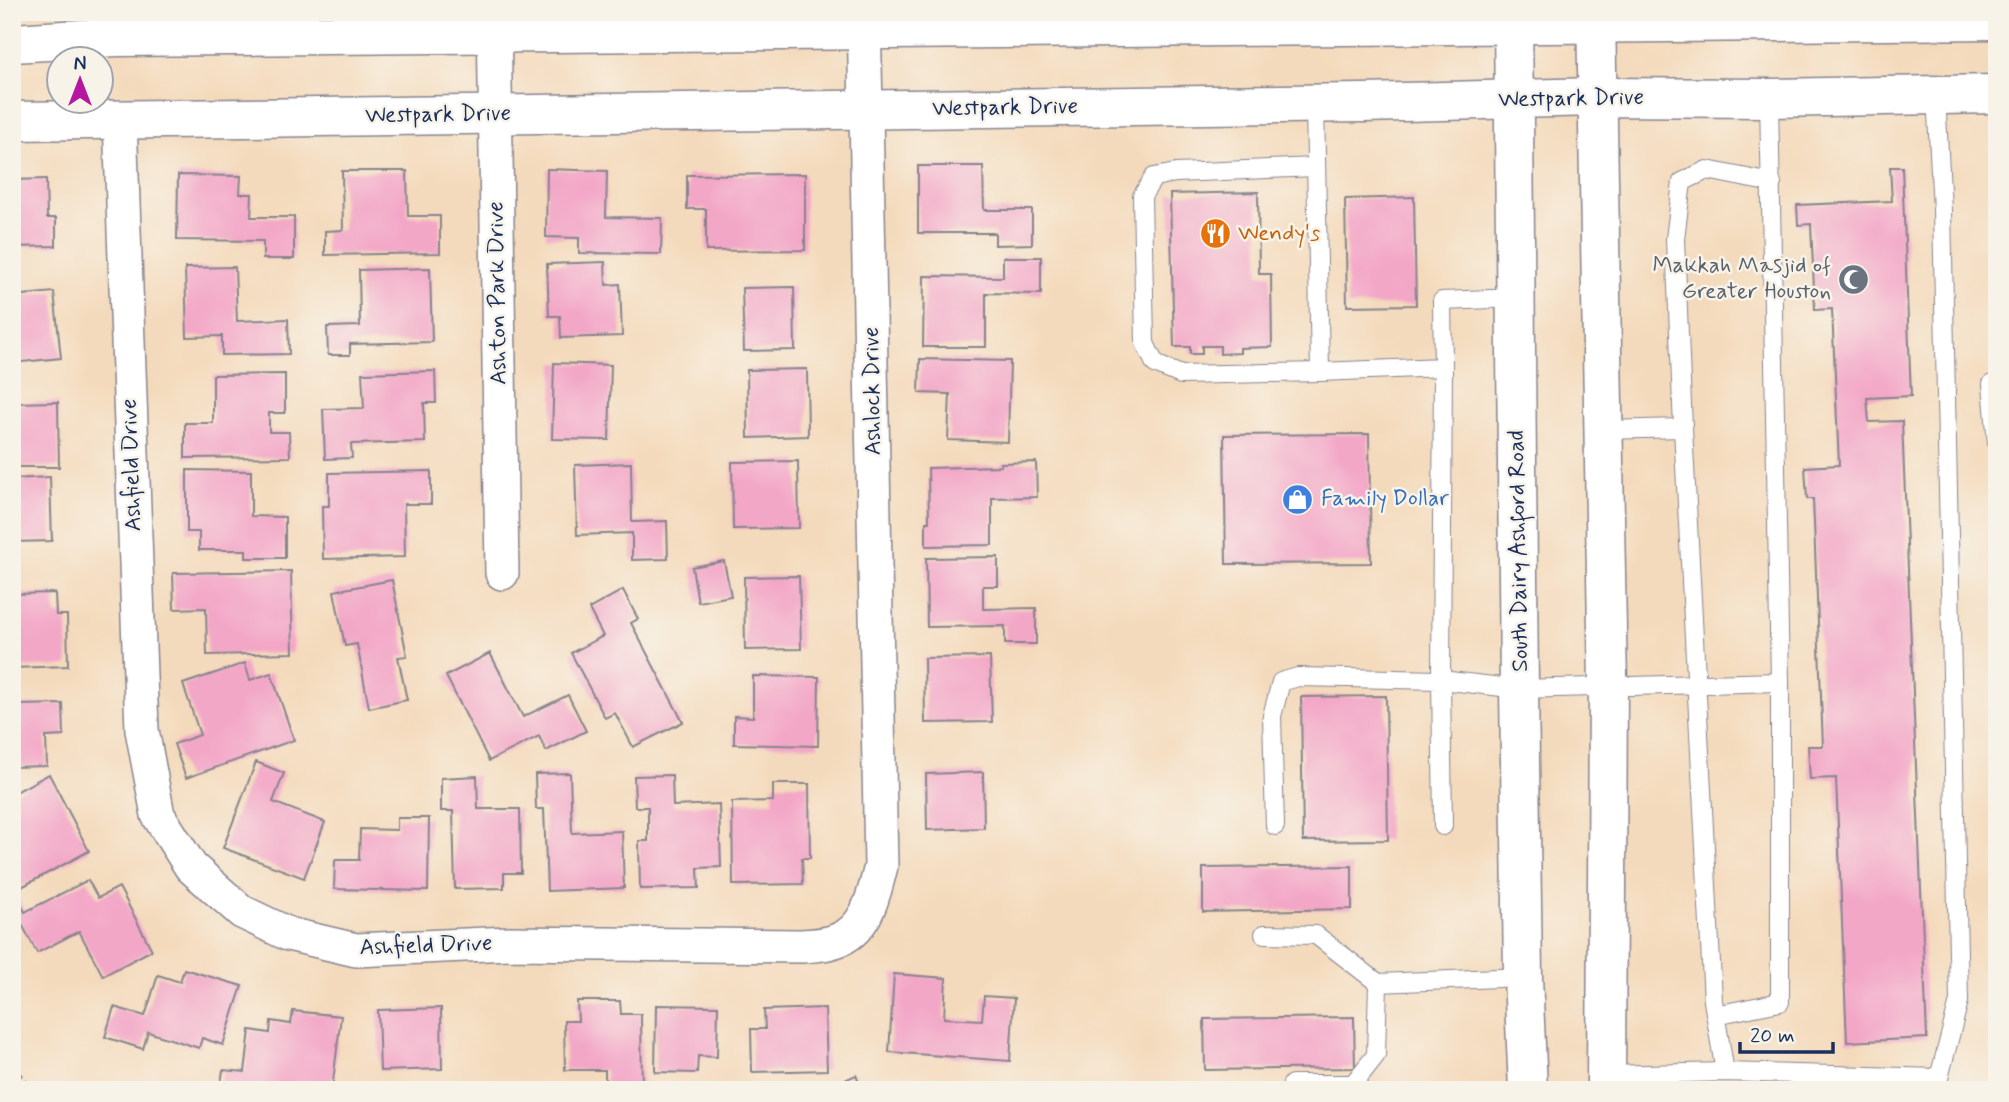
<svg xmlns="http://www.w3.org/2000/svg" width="2009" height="1102" viewBox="0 0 2009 1102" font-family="Mynerve,sans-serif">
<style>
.building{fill:#f3a7c7}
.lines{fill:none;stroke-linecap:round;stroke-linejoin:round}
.service-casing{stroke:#88848d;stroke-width:20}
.minor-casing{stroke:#88848d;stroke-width:36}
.secondary-casing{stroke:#88848d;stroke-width:41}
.path{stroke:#88848d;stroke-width:4.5;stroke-dasharray:5 5;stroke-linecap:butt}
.service{stroke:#fff;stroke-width:18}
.minor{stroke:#fff;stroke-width:33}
.secondary{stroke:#fff;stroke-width:38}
.labels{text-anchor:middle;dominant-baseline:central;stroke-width:5;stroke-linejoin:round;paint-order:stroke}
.street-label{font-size:23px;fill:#1b2f5e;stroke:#f7f3e8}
.food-label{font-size:23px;fill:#c56008;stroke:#f7f3e8;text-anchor:start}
.worship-label{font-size:23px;fill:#5b616d;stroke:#f7f3e8;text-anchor:end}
.shop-label{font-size:23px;fill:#366cbe;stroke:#f7f3e8;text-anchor:start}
</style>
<rect width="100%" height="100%" fill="#f7f3e8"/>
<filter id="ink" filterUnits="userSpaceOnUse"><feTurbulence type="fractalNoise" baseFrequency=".0143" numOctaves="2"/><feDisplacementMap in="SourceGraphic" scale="14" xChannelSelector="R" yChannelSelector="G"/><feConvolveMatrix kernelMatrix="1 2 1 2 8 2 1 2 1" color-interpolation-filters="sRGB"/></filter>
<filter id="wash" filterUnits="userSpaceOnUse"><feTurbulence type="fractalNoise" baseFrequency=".00686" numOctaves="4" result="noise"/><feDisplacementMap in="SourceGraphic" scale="28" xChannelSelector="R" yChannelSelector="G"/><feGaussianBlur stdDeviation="1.57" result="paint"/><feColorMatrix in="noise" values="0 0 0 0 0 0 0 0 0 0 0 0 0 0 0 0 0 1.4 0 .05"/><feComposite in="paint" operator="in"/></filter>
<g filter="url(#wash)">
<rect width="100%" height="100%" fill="#f4dabc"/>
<g id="blocks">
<g class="building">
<polygon points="918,166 983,166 984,210 1032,210 1032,244 995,245 995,233 918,233"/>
<polygon points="1890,167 1902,167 1911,396 1867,398 1869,422 1902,421 1927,1038 1847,1042 1836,778 1810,779 1808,746 1823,746 1813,499 1807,499 1805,467 1839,465 1832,309 1815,310 1811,224 1798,225 1797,205 1892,201"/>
<polygon points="547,169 607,171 606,217 662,218 661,254 579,253 579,238 546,237"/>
<polygon points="342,171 407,171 408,216 440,216 440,253 325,255 325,231 343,230"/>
<polygon points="805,174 805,250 706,251 706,209 687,209 687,175"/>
<polygon points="178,175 241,176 240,194 252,194 251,217 294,217 294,259 263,259 263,241 177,240"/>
<polygon points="46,179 47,218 56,218 56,246 12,247 12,180"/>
<polygon points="1258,192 1259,274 1271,274 1272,347 1240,348 1240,353 1220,354 1220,346 1202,346 1202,354 1190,354 1190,347 1174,347 1170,194"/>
<polygon points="1414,197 1416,305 1347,306 1345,199"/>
<polygon points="1003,257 1041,257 1041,294 986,293 986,347 923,347 924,276 1003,277"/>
<polygon points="605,262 606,285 620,284 622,336 561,338 560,316 549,316 547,264"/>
<polygon points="235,267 237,321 288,319 289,354 222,355 222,336 187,337 185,268"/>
<polygon points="430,268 432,342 350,344 350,355 328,355 327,327 360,326 359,270"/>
<polygon points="794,287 795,350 744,351 742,288"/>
<polygon points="54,292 61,358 12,363 12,296"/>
<polygon points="920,359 1010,361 1008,442 948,440 950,394 919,393"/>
<polygon points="554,363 611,365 609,440 552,439"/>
<polygon points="807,369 808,436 748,438 747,370"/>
<polygon points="435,371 436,403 424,403 425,442 351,444 352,458 325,459 323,409 364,408 362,373"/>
<polygon points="285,374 285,413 269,413 269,432 289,432 290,457 185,458 185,423 213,423 213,375"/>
<polygon points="58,402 59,467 12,467 12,403"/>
<polygon points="1369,434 1371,563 1226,564 1224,435"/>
<polygon points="798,461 799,528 733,529 732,462"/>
<polygon points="1036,462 1037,497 992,498 992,545 926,546 926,522 929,522 928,468 1001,466 1001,463"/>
<polygon points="631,463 632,522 667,521 668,559 632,560 632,533 577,535 575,465"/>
<polygon points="187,470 251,471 251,516 285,517 285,558 246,558 246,550 199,550 199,532 187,532"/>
<polygon points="431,471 431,504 404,504 405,557 323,559 322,506 329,506 329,473"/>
<polygon points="50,477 52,541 12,542 12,479"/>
<polygon points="998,557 998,586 983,586 983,609 1036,608 1036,644 1005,644 1005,626 927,627 926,558"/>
<polygon points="724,561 731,596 698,602 692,567"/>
<polygon points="291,571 293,653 207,655 206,608 174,609 173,573"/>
<polygon points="799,576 801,649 745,650 744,577"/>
<polygon points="392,580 407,656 398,657 407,700 369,708 357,644 345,646 334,591"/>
<polygon points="623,590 638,619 631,623 683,722 633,747 615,713 605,718 571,653 603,636 589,609"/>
<polygon points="55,593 56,615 67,615 68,666 12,668 12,594"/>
<polygon points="490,653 523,717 568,695 586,731 546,751 539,736 489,761 446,676"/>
<polygon points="990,657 992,722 925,723 924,658"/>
<polygon points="245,663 250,680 271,673 294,740 186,778 174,744 200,735 183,684"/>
<polygon points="753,676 819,677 818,746 734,744 734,716 753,717"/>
<polygon points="12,677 16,677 17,705 63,704 64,736 46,737 47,766 12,767"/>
<polygon points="1386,696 1388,840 1303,841 1301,697"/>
<polygon points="256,762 284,773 273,802 325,822 304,878 223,848"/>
<polygon points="983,772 984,828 927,830 926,774"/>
<polygon points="570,773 572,833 622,831 624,888 547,891 544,809 536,809 535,774"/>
<polygon points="49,774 89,851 14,891 25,912 88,880 98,898 119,887 152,950 103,976 79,931 37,953 16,913 12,915 12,794"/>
<polygon points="672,775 673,806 719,804 721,867 698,868 699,888 640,889 639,841 648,841 648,807 635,807 634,776"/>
<polygon points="477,776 478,809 520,809 521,873 504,873 504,888 455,889 453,811 441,811 441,778"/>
<polygon points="773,784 809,784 810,858 802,858 803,884 733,885 732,802 773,801"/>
<polygon points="397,818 429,818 428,891 334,889 335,860 359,860 360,829 397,830"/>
<polygon points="1352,866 1352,909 1203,912 1203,868"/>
<polygon points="184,969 242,986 223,1045 202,1038 199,1048 148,1032 143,1049 105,1037 114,1007 145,1016 158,975 180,982"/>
<polygon points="894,974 946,978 944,1018 982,1020 984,996 1014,998 1010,1061 889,1052"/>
<polygon points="577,1001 620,1001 621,1014 641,1014 642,1090 605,1090 605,1070 565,1070 564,1021 578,1021"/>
<polygon points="656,1005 718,1006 717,1057 698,1056 697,1073 655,1072"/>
<polygon points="441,1008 442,1069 380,1071 378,1010"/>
<polygon points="825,1008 827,1070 752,1072 751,1029 765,1029 764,1010"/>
<polygon points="293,1011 341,1016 332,1090 298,1090 256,1085 256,1090 220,1090 223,1070 245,1072 250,1030 270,1033 271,1021 291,1024"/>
<polygon points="1354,1017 1355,1068 1205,1070 1204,1019"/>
<polygon points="856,1075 862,1090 822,1090"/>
</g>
</g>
</g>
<g filter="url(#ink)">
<use href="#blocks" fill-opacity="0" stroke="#88848d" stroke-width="2"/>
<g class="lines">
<defs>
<g id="service">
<polyline points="1315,104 1320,372 1443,367 1442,301 1516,298"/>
<polyline points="1316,167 1176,173 1154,177 1142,196 1145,343 1155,364 1181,375 1320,372"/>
<polyline points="1443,367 1441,680 1519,689 1780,682"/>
<polyline points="1997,382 1992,384 1997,444"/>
<polyline points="1603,430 1683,428"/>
<polyline points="1275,826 1272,716 1281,682 1298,677 1441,680 1443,826"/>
<polyline points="1264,934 1316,935 1378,983 1523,977"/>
<polyline points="1715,1015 1780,1002 1780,682 1769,98"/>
<polyline points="1725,1072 1713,1001 1683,428 1675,239 1682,182 1707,170 1772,183"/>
<polyline points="1606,1075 1725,1072 1939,1078 1959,1001 1942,210 1936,95"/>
<polyline points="1292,1084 1353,1084 1376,1055 1378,983"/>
</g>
<g id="minor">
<polyline points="494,12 502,573"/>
<polyline points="116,37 116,12"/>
<path d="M120,119L142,730L158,815L191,867L242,912L288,934L356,950L509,943L802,946C812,945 825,945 835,941C867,931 874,894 881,866L864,12"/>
</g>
<g id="secondary">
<polyline points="1513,12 1519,689 1523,977 1528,1090"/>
<polyline points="1596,12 1608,687 1606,1090"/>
<polyline points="12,43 116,37 1997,20"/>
<polyline points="12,121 1363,103 1598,97 1769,98 1997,94"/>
</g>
</defs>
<use href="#service" class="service-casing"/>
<use href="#minor" class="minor-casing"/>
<use href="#secondary" class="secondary-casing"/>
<polyline class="path" points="12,1065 32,1090"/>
<use href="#service" class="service"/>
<use href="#minor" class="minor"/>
<use href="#secondary" class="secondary"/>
</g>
</g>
<defs>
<symbol id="restaurant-disc" viewBox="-11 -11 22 22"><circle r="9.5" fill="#e8710a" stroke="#f7f3e8"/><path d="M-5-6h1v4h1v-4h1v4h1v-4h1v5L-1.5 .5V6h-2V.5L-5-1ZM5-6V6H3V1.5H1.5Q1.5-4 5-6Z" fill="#fff"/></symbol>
<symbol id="mosque-disc" viewBox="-11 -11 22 22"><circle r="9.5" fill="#6b7280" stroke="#f7f3e8"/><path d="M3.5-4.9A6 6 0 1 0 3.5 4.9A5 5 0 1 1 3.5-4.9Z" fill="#fff"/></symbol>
<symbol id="shop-disc" viewBox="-11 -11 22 22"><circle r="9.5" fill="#3f7fe0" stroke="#f7f3e8"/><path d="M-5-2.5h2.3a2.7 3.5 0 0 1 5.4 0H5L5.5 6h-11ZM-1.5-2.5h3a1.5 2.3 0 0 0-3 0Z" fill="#fff"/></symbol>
</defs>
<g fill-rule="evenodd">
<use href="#restaurant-disc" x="1198" y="216" width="35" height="35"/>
<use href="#mosque-disc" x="1836" y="262" width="35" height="35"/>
<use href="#shop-disc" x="1280" y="482" width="35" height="35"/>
</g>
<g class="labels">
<g class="street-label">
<text transform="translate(1571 99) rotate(-1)">Westpark Drive</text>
<text transform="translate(1005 108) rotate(-1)">Westpark Drive</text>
<text transform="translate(438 115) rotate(-1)">Westpark Drive</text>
<text transform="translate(498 293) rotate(-91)">Ashton Park Drive</text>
<text transform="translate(873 391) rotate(-91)">Ashlock Drive</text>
<text transform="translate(132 465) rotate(-92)">Ashfield Drive</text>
<text transform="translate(1519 551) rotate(-91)">South Dairy Ashford Road</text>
<text transform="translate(426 946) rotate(-2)">Ashfield Drive</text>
</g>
<g class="food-label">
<text x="1238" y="234">Wendy's</text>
</g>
<g class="worship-label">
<text x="1831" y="266">Makkah Masjid of<tspan x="1831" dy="26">Greater Houston</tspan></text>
</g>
<g class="shop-label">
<text x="1321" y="499">Family Dollar</text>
</g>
</g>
<rect width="2009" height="1102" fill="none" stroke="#f7f3e8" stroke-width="42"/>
<g transform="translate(80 80)"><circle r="33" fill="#f7f3e8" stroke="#9fa5b1" stroke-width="2"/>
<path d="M0-5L12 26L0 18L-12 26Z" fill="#b5179e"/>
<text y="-10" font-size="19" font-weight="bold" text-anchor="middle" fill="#1b2f5e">N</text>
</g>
<path d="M1740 1042v10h93v-10" fill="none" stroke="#1b2f5e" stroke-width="3.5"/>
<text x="1750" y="1042" font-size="21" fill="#1b2f5e" stroke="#f7f3e8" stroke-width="5" paint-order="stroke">20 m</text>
</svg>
